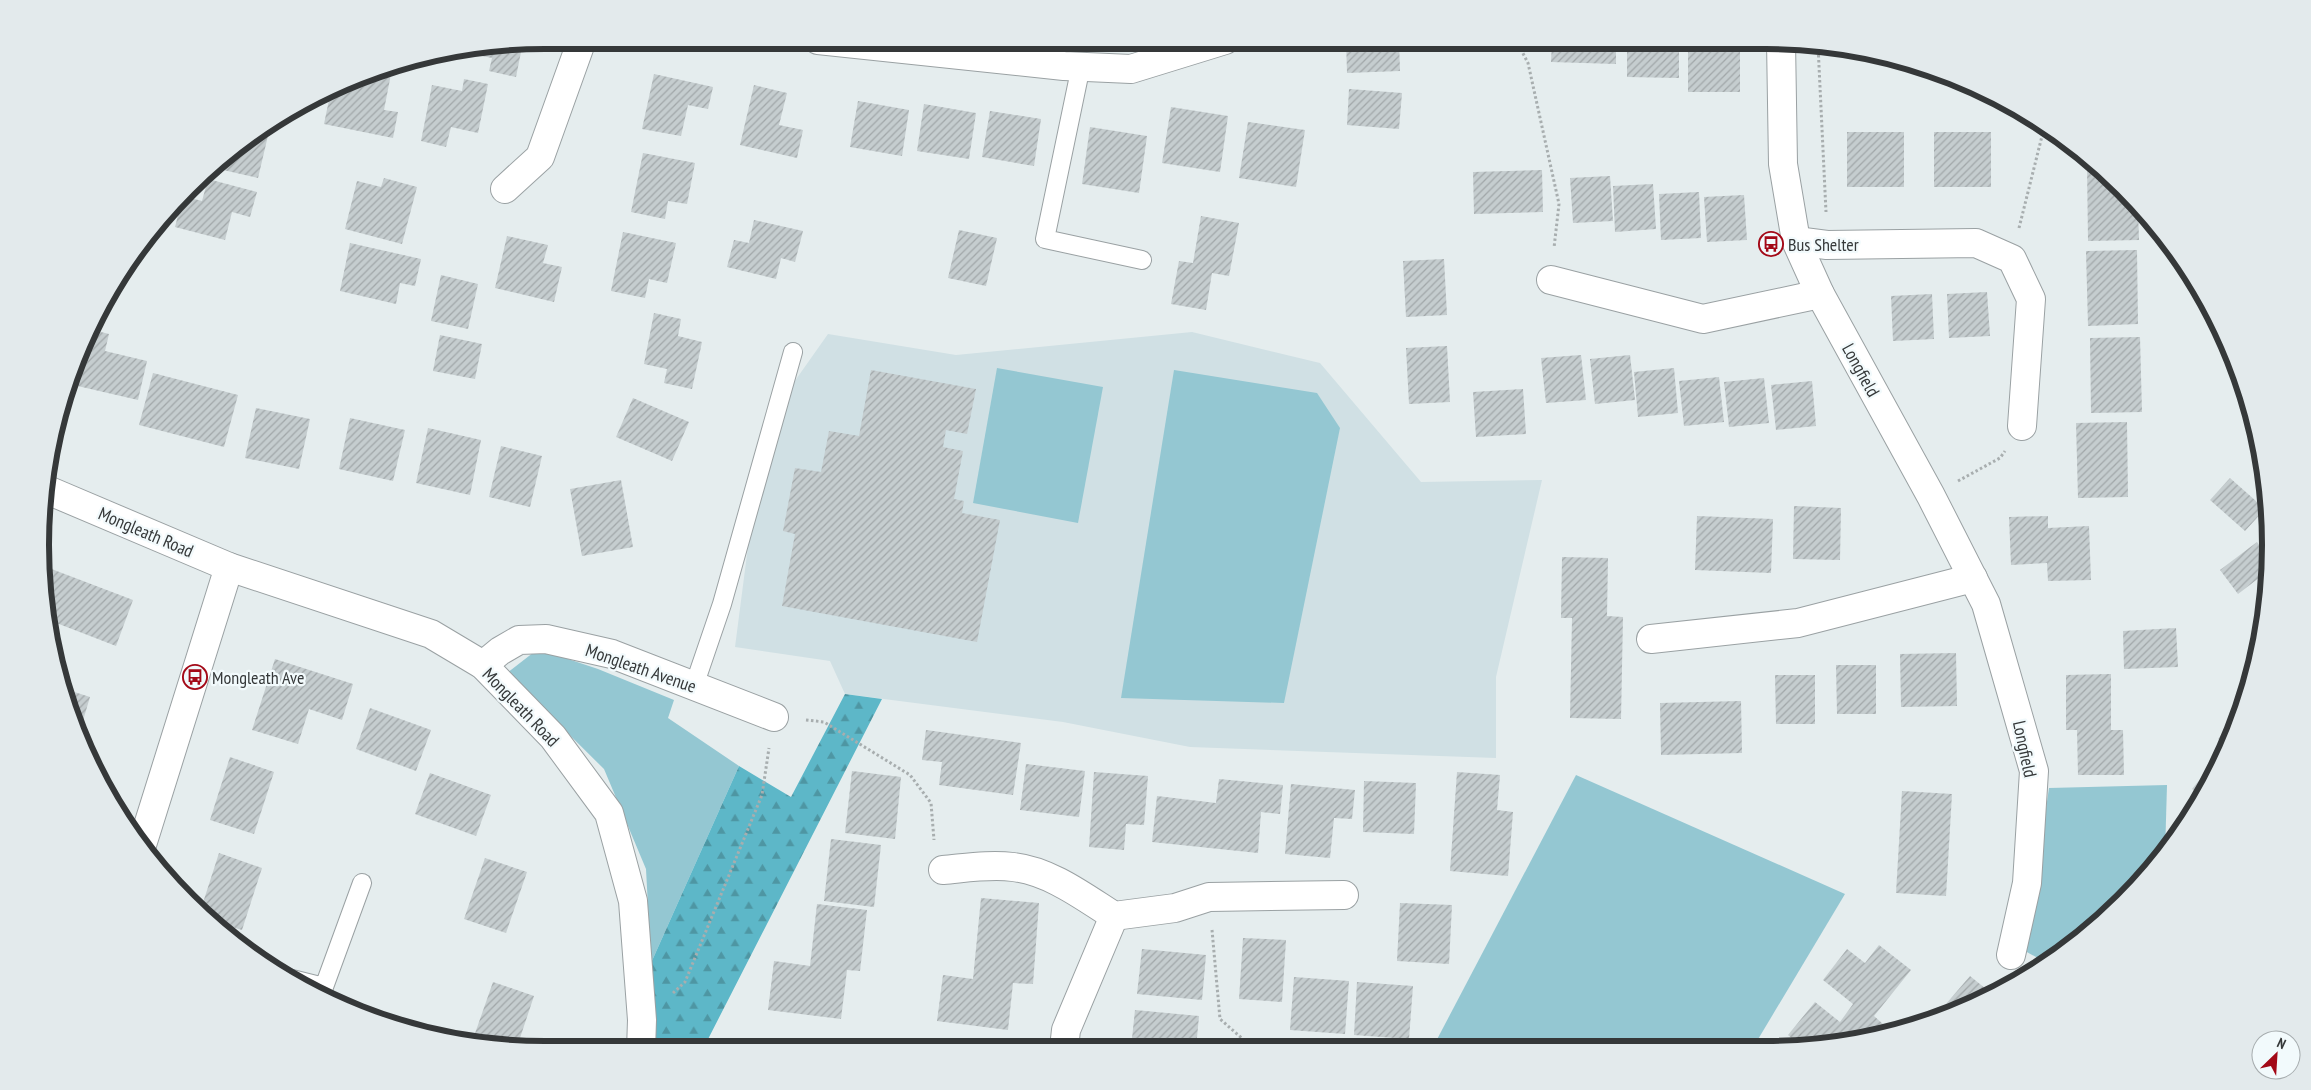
<svg xmlns="http://www.w3.org/2000/svg" width="2311" height="1090" viewBox="0 0 2311 1090" font-family="'PT Sans Narrow',sans-serif">
<style>
.built{fill:#d0e0e4}
.green{fill:#94c7d2}
.forest{fill:url(#forest-firs)}
.building{fill:url(#building-hatch)}
.lines{fill:none;stroke-linecap:round;stroke-linejoin:round}
.lane-casing{stroke:#9aa1a3;stroke-width:20}
.street-casing{stroke:#9aa1a3;stroke-width:30}
.path{stroke:#a8aeaf;stroke-width:3;stroke-dasharray:2.5 2.5;stroke-linecap:butt}
.lane{stroke:#fff;stroke-width:18}
.street{stroke:#fff;stroke-width:28}
.labels{text-anchor:middle;dominant-baseline:central;stroke-width:4.5;stroke-linejoin:round;paint-order:stroke}
.poi-label{font-size:18px;fill:#353839;stroke:#f2fafc;text-anchor:start}
.street-label{font-size:18px;fill:#353839;stroke:#f2fafc}
.rim{fill:none;stroke:#353839;stroke-width:6}
</style>
<defs>
<pattern id="forest-firs" width="22" height="20" patternUnits="userSpaceOnUse" patternTransform="scale(1.25)"><rect width="22" height="20" fill="#5db7c8"/><path d="M5 1l3.5 6h-7zM16 11l3.5 6h-7z" fill="#4e96a3"/></pattern>
<pattern id="building-hatch" width="6" height="6" patternUnits="userSpaceOnUse" patternTransform="scale(1.25)"><rect width="6" height="6" fill="#c5cdcf"/><path d="M-1 1l2-2M0 6l6-6M5 7l2-2" fill="none" stroke="#a1a7a9"/></pattern>
</defs>
<rect width="100%" height="100%" fill="#e5edee"/>
<polygon class="built" points="1192,332 1320,363 1421,482 1542,480 1496,677 1496,758 1190,747 1063,722 845,694 830,661 735,647 749,539 792,385 828,334 956,355"/>
<g class="green">
<polygon points="997,368 1103,387 1078,523 973,503"/>
<polygon points="1174,370 1317,393 1340,428 1284,703 1121,698"/>
<polygon points="538,649 598,669 674,700 668,718 739,766 651,963 646,869 604,769 507,673"/>
<polygon points="1576,775 1845,894 1754,1046 1433,1047"/>
<polygon points="2167,785 2165,854 2074,945 2045,962 2025,951 2049,788"/>
</g>
<polygon class="forest" points="845,694 882,699 703,1049 653,1050 651,963 739,766 791,797"/>
<g class="building">
<polygon points="1346,40 1399,40 1400,71 1347,73"/>
<polygon points="1552,40 1616,40 1616,64 1551,62"/>
<polygon points="1627,40 1679,40 1679,78 1627,77"/>
<polygon points="523,42 516,77 489,71 492,58 467,53 468,48"/>
<polygon points="1688,48 1740,49 1740,92 1688,92"/>
<polygon points="374,71 391,74 384,110 398,112 393,138 324,124 331,90"/>
<polygon points="654,74 713,87 708,109 688,105 681,136 642,129"/>
<polygon points="464,79 488,84 478,133 451,127 446,147 421,141 432,85 462,91"/>
<polygon points="754,85 787,93 779,125 803,130 797,158 740,145"/>
<polygon points="1349,89 1402,93 1399,129 1347,125"/>
<polygon points="858,101 909,110 902,156 850,147"/>
<polygon points="924,104 976,113 969,159 917,151"/>
<polygon points="1171,107 1228,116 1220,172 1162,163"/>
<polygon points="990,111 1041,119 1034,166 982,157"/>
<polygon points="1248,122 1305,130 1296,187 1239,178"/>
<polygon points="271,123 258,178 210,167 212,165"/>
<polygon points="1090,127 1147,136 1139,193 1082,184"/>
<rect x="1847" y="132" width="57" height="55"/>
<rect x="1934" y="132" width="57" height="55"/>
<polygon points="643,153 695,163 687,204 668,201 665,219 631,212"/>
<polygon points="2087,166 2097,166 2123,188 2138,206 2139,240 2088,241"/>
<polygon points="1542,170 1543,212 1474,214 1473,172"/>
<polygon points="1610,176 1613,221 1573,223 1570,178"/>
<polygon points="384,178 417,187 402,244 345,229 357,181 381,187"/>
<polygon points="208,179 257,192 250,217 232,212 225,240 175,227 183,196 202,201"/>
<polygon points="1653,184 1656,229 1615,232 1613,186"/>
<polygon points="1699,192 1701,238 1661,240 1659,194"/>
<polygon points="1744,195 1747,240 1707,242 1704,197"/>
<polygon points="1201,216 1239,223 1229,276 1212,273 1206,310 1171,304 1179,261 1193,263"/>
<polygon points="754,220 803,231 795,262 781,258 776,279 727,267 734,240 749,243"/>
<polygon points="959,230 997,238 986,286 948,278"/>
<polygon points="623,232 676,243 667,283 649,279 645,298 611,291"/>
<polygon points="507,236 548,245 543,263 562,267 554,302 495,288"/>
<polygon points="350,243 421,259 415,286 400,283 396,304 340,291"/>
<polygon points="2137,250 2138,324 2088,326 2086,251"/>
<polygon points="1444,259 1447,315 1406,317 1403,261"/>
<polygon points="441,275 478,284 468,329 431,321"/>
<polygon points="1987,292 1990,336 1949,338 1947,294"/>
<polygon points="1932,294 1934,339 1893,341 1891,296"/>
<polygon points="654,313 681,319 678,336 702,342 692,389 664,383 667,369 644,364"/>
<polygon points="89,329 109,334 105,351 147,361 138,400 69,384 78,352"/>
<polygon points="440,335 482,344 475,379 433,371"/>
<polygon points="2140,337 2142,412 2091,413 2090,338"/>
<polygon points="1447,346 1450,402 1409,404 1406,348"/>
<polygon points="1581,355 1586,400 1546,403 1541,358"/>
<polygon points="1630,355 1635,400 1595,404 1590,359"/>
<polygon points="1674,368 1678,413 1638,417 1634,372"/>
<polygon points="871,370 976,389 967,434 946,430 943,447 963,451 954,499 964,501 962,513 1000,520 977,642 782,606 795,534 783,531 795,468 821,472 829,431 859,436"/>
<polygon points="153,373 238,395 224,447 139,425"/>
<polygon points="1719,377 1724,422 1684,426 1679,381"/>
<polygon points="1764,378 1769,423 1729,427 1724,382"/>
<polygon points="1812,381 1816,426 1776,430 1771,385"/>
<polygon points="1523,389 1526,434 1476,437 1473,392"/>
<polygon points="633,398 689,422 672,461 616,437"/>
<polygon points="256,408 310,419 299,469 245,458"/>
<polygon points="350,418 405,430 393,481 339,469"/>
<polygon points="2127,422 2128,497 2078,498 2076,423"/>
<polygon points="428,428 481,440 470,495 416,483"/>
<polygon points="501,446 542,456 530,507 489,497"/>
<polygon points="2262,449 2264,470 2252,460"/>
<polygon points="2230,478 2265,509 2245,531 2210,500"/>
<polygon points="621,480 633,547 582,556 570,489"/>
<polygon points="1794,506 1841,508 1840,560 1793,559"/>
<polygon points="1697,516 1773,519 1771,573 1695,570"/>
<polygon points="2048,516 2048,528 2089,526 2091,580 2048,581 2047,563 2011,565 2009,517"/>
<polygon points="2257,542 2270,559 2268,571 2238,594 2220,570"/>
<polygon points="1562,557 1608,558 1607,616 1623,617 1621,719 1570,718 1572,618 1561,618"/>
<polygon points="41,565 133,600 116,646 46,619"/>
<polygon points="2176,628 2178,667 2124,669 2123,631"/>
<polygon points="1956,653 1957,706 1901,707 1900,654"/>
<polygon points="275,659 353,684 342,720 309,709 298,744 252,730"/>
<polygon points="1836,665 1876,665 1876,714 1837,714"/>
<polygon points="2111,674 2111,730 2123,730 2124,775 2078,775 2077,730 2066,730 2066,675"/>
<polygon points="1775,675 1815,675 1815,724 1776,724"/>
<polygon points="62,688 90,697 79,734 67,708"/>
<polygon points="1741,701 1742,753 1661,755 1660,703"/>
<polygon points="370,708 431,730 416,771 356,749"/>
<polygon points="2241,711 2233,738 2228,746 2218,739"/>
<polygon points="926,730 1021,743 1013,795 939,785 942,762 922,760"/>
<polygon points="2226,747 2227,748 2200,795 2192,789"/>
<polygon points="230,757 274,772 254,834 210,820"/>
<polygon points="1026,764 1085,771 1079,817 1020,810"/>
<polygon points="852,771 901,777 895,839 845,833"/>
<polygon points="1094,772 1148,776 1144,825 1126,824 1124,850 1089,847"/>
<polygon points="1457,772 1500,775 1497,810 1513,812 1508,876 1450,871"/>
<polygon points="430,773 491,795 476,836 415,814"/>
<polygon points="1219,779 1283,785 1280,814 1261,812 1258,853 1152,842 1157,796 1216,803"/>
<polygon points="1364,781 1416,783 1414,834 1363,832"/>
<polygon points="1291,784 1355,790 1352,819 1334,818 1330,858 1285,854"/>
<polygon points="1902,791 1952,794 1946,896 1896,893"/>
<polygon points="831,839 881,845 874,907 824,901"/>
<polygon points="219,853 262,868 242,930 206,919 200,912"/>
<polygon points="485,858 527,872 506,933 464,919"/>
<polygon points="981,898 1039,903 1033,984 1013,983 1008,1030 937,1021 943,975 973,979"/>
<polygon points="1400,903 1452,905 1449,964 1397,961"/>
<polygon points="817,904 867,910 860,971 847,970 841,1019 768,1010 774,961 810,966"/>
<polygon points="1243,938 1286,940 1282,1002 1239,999"/>
<polygon points="1879,945 1911,970 1874,1016 1883,1024 1875,1034 1832,1046 1792,1046 1795,1041 1788,1035 1815,1002 1840,1022 1853,1004 1823,980 1847,949 1865,963"/>
<polygon points="1142,949 1206,955 1202,1000 1137,994"/>
<polygon points="1970,976 1991,993 1960,1011 1945,1015 1940,1011"/>
<polygon points="1294,977 1349,981 1345,1034 1290,1030"/>
<polygon points="2004,980 2008,983 1996,991 1995,990"/>
<polygon points="493,982 534,996 517,1047 472,1042"/>
<polygon points="1357,982 1413,986 1409,1039 1354,1035"/>
<polygon points="1135,1010 1199,1016 1196,1048 1131,1048"/>
</g>
<g class="lines">
<defs>
<g id="lane">
<polyline points="1081,66 1045,239 1142,260"/>
<polyline points="694,686 722,604 793,352"/>
<polyline points="284,977 324,987 362,883"/>
</g>
<g id="street">
<polyline points="818,40 1064,66 1131,69 1225,40"/>
<polyline points="1781,41 1783,164 1796,241 1820,294 1931,496 1986,604 2034,771 2027,883 2011,955"/>
<polyline points="505,189 540,157 582,40"/>
<polyline points="1796,241 1827,245 1976,243 2012,259 2031,299 2022,426"/>
<polyline points="1551,280 1703,319 1820,294"/>
<polyline points="45,489 229,567 431,634 483,665 553,737 609,813 633,901 642,1020 641,1050"/>
<polyline points="1651,639 1798,623 1973,578"/>
<polyline points="483,665 500,651 519,640 546,639 612,654 774,717"/>
<polyline points="141,848 229,567"/>
<path d="M943,870C966,868 990,864 1013,867C1050,871 1084,897 1114,916L1175,908L1209,897L1344,895"/>
<polyline points="1064,1048 1066,1030 1114,916"/>
</g>
</defs>
<use href="#lane" class="lane-casing"/>
<use href="#street" class="street-casing"/>
<g class="path">
<polyline points="1516,40 1528,63 1559,204 1554,248"/>
<polyline points="1818,45 1826,212"/>
<polyline points="2019,228 2045,124"/>
<polyline points="1958,481 2000,458 2005,451"/>
<polyline points="806,720 824,722 910,775 931,803 934,840"/>
<polyline points="1212,930 1220,1019 1253,1048"/>
<polyline points="673,993 685,982 762,795 769,748"/>
</g>
<use href="#lane" class="lane"/>
<use href="#street" class="street"/>
</g>
<defs>
<symbol id="bus-ring" viewBox="-11 -11 22 22"><circle r="9.5" fill="#f2fafc" stroke="#a30917" stroke-width="1.5"/><path d="M-5-6H5V4H4V6H2V4H-2V6H-4V4H-5ZM-3.5-4V0h7V-4ZM-3.5 1.2v1.5H-2V1.2ZM2 1.2v1.5H3.5V1.2Z" fill="#a30917"/></symbol>
</defs>
<g fill-rule="evenodd">
<use href="#bus-ring" x="1757" y="230" width="28" height="28"/>
<use href="#bus-ring" x="181" y="663" width="28" height="28"/>
</g>
<g class="labels">
<g class="poi-label">
<text x="1788" y="244">Bus Shelter</text>
<text x="212" y="677">Mongleath Ave</text>
</g>
<g class="street-label">
<text transform="translate(1861 370) rotate(61)">Longfield</text>
<text transform="translate(146 532) rotate(23)">Mongleath Road</text>
<text transform="translate(641 668) rotate(19)">Mongleath Avenue</text>
<text transform="translate(521 707) rotate(46)">Mongleath Road</text>
<text transform="translate(2025 749) rotate(78)">Longfield</text>
</g>
</g>
<path d="M0 0H2311V1090H0ZM545 49H1766A496 496 0 0 1 2262 545V545A496 496 0 0 1 1766 1041H545A496 496 0 0 1 49 545V545A496 496 0 0 1 545 49Z" fill="#e3eaec" fill-rule="evenodd"/>
<path class="rim" d="M545 49H1766A496 496 0 0 1 2262 545V545A496 496 0 0 1 1766 1041H545A496 496 0 0 1 49 545V545A496 496 0 0 1 545 49Z"/>
<g transform="translate(2276 1055) rotate(25)"><circle r="24" fill="#f2fafc" stroke="#a6acae"/>
<path d="M0-4L9 19L0 12L-9 19Z" fill="#a30917"/>
<text y="-8" font-size="14" font-weight="bold" text-anchor="middle" fill="#353839">N</text>
</g>
</svg>
